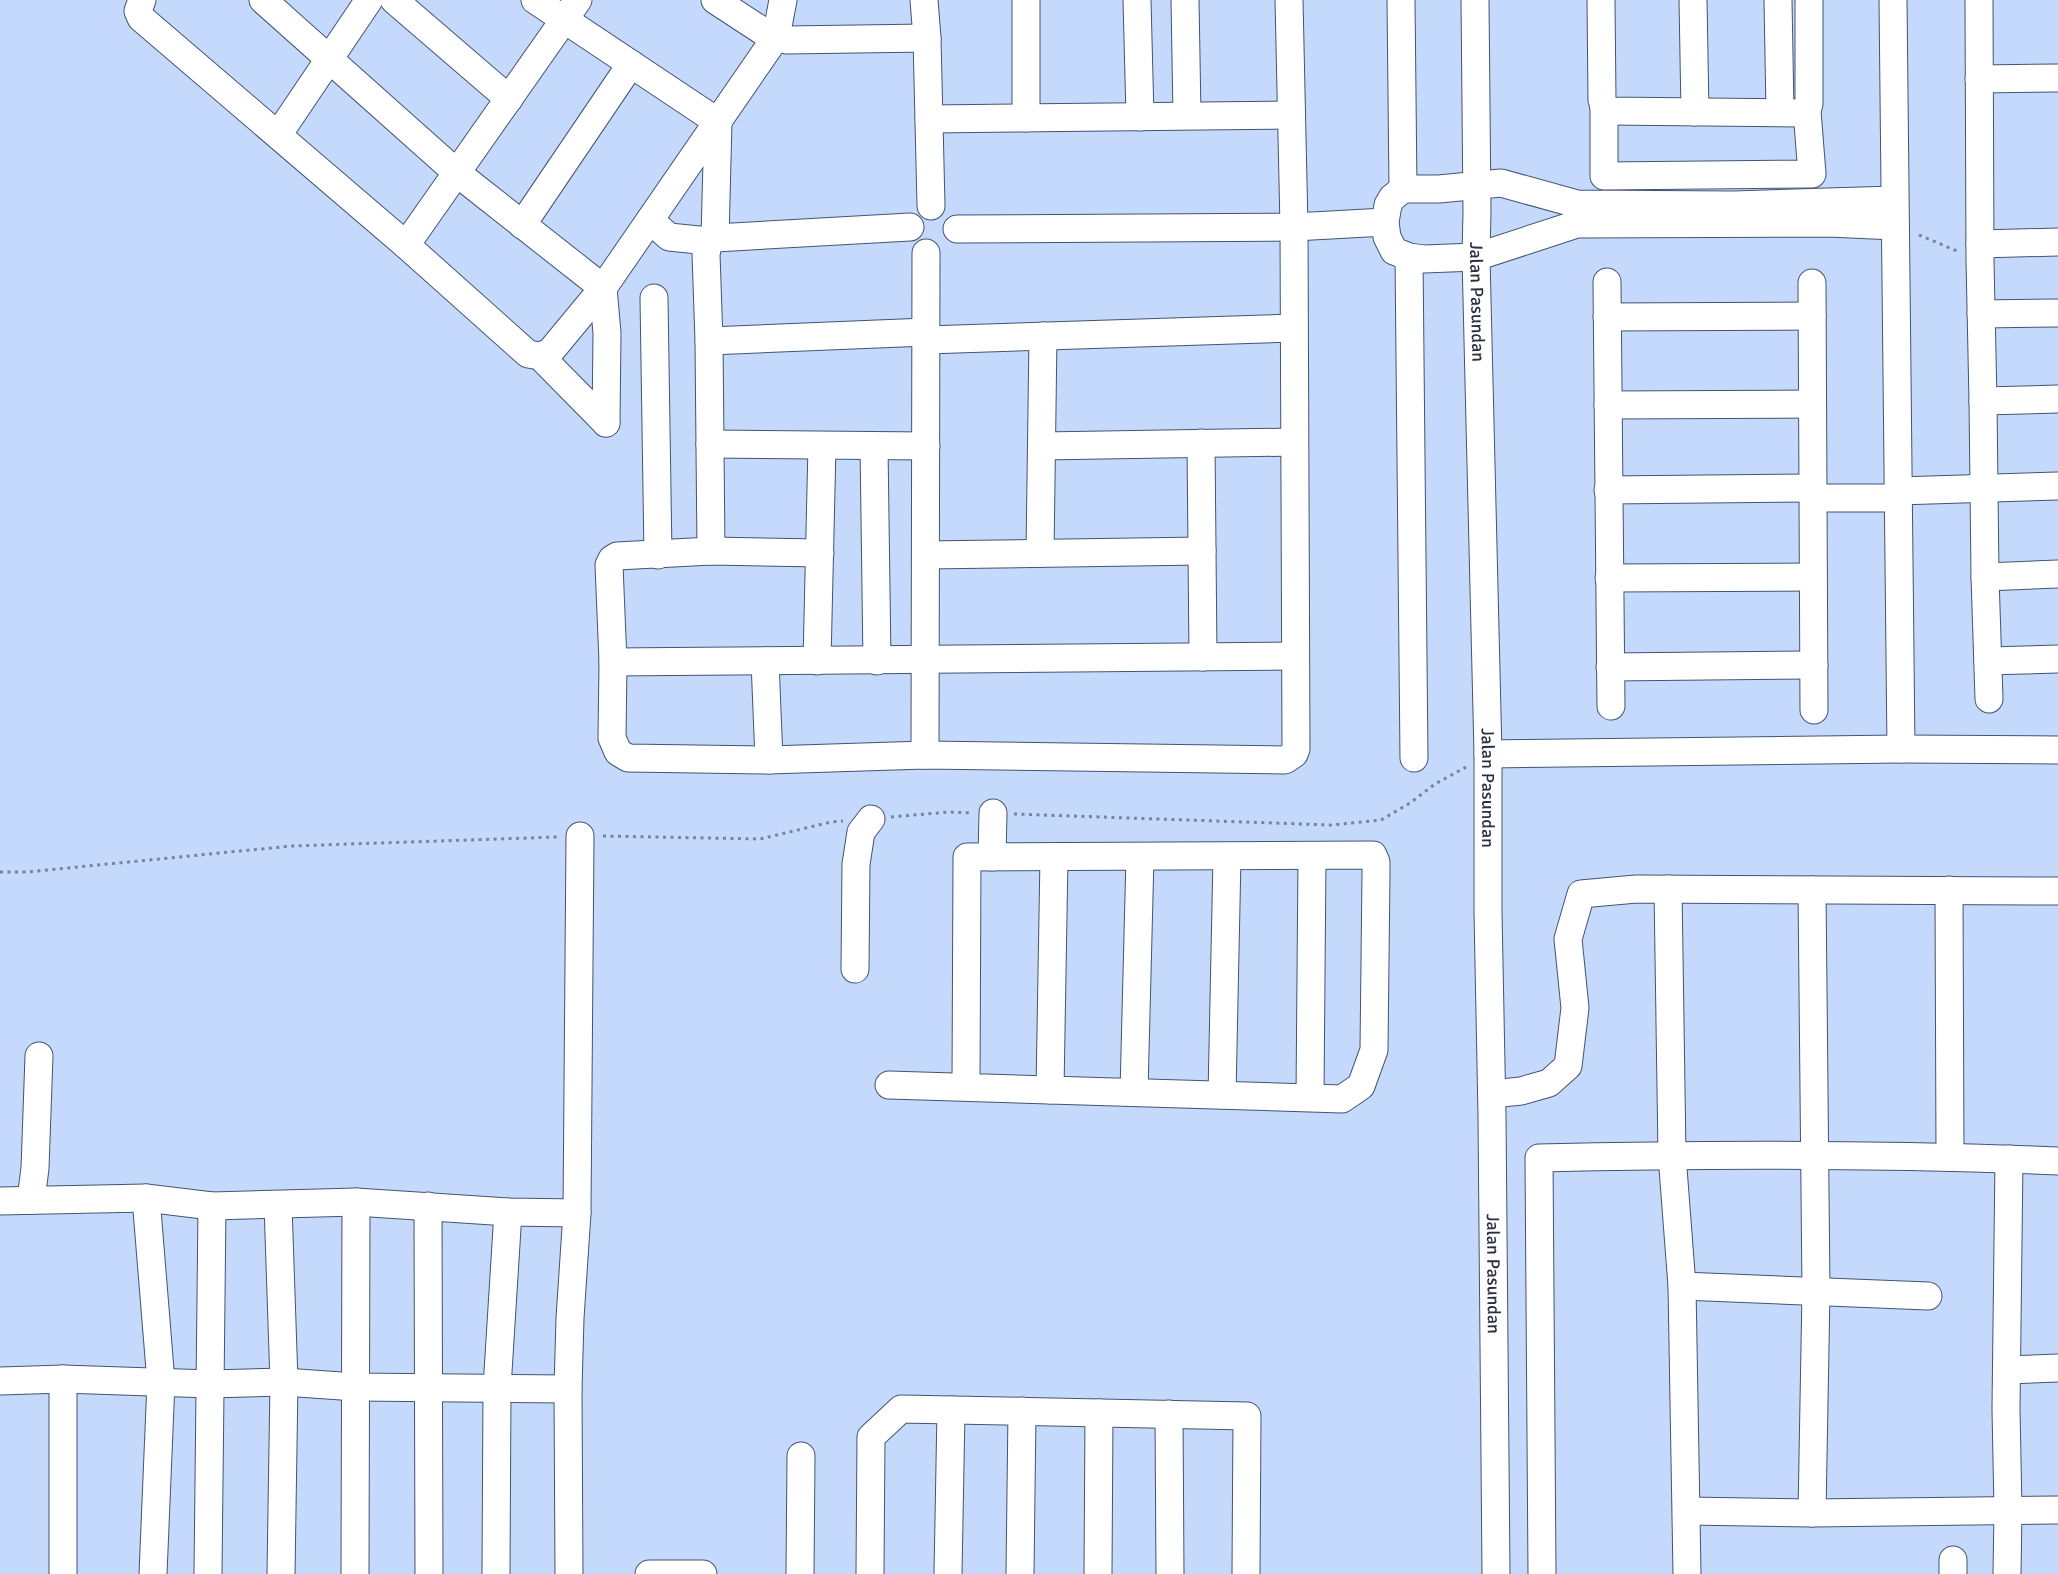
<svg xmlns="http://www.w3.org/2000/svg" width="2058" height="1574" viewBox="0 0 2058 1574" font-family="Signika,sans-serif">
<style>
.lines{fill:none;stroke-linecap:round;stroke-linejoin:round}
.minor-casing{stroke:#435471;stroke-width:29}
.path{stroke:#76849c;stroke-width:3;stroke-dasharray:3 4.5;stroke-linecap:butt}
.minor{stroke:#fff;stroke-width:27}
.labels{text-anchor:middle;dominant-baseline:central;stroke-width:6;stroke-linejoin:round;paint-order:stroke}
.street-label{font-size:18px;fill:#29313e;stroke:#f7f9fc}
</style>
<rect width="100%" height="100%" fill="#c5d9fc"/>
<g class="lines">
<defs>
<g id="minor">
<polyline points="142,0 138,11 141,18 406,245 528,354 540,356 606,423"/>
<polyline points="263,0 457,173 603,288 607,333 606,423"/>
<polyline points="394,0 509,99"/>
<polyline points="535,0 718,122 715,238"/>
<polyline points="715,0 767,34 786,40 927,38"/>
<polyline points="924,0 927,38 931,206"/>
<polyline points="1137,0 1140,117"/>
<polyline points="1185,0 1187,115"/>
<polyline points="1401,0 1403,189"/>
<path id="s1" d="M1475,0L1477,211L1476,257L1488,754V912L1492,1116L1496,1574"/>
<polyline points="1601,0 1602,100 1604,107 1604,176 1812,174 1807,111 1809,104 1809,0"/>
<polyline points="1693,0 1695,112"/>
<polyline points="1778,0 1780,112"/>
<polyline points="1893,0 1901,749"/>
<polyline points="1979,0 1980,260 1983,401 1985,577 1989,699"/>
<polyline points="1979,79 2058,78"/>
<polyline points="1604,107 1608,111 1802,113 1807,111"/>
<polyline points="1026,118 1026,0"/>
<polyline points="929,119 1290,115"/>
<polyline points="278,135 369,0"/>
<polyline points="1894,200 1734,205 1577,204 1501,183 1439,189 1403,189 1392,198 1388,205 1385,222 1387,237 1394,251 1409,257 1424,259 1476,257 1577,224 1829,223 1895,226"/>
<polyline points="650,220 669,237 709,241"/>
<polyline points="522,225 631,64"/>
<polyline points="957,229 1294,227 1385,222"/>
<polyline points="1980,244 2058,242"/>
<polyline points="406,245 578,0"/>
<polyline points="1409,257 1414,758"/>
<polyline points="1607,282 1611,706"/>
<polyline points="1812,283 1814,710"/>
<polyline points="654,298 658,555"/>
<polyline points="1981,314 2058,313"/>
<polyline points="1607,317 1812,316"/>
<polyline points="926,340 1294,328"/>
<polyline points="709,341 926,332"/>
<polyline points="540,356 550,352 603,288 776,37 783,0"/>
<polyline points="1983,401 2058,399"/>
<polyline points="1608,405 1812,404"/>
<polyline points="1201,443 1203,657"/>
<polyline points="710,444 926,446"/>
<polyline points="874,446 877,661"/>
<polyline points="1042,446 1294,442"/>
<polyline points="1608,490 1813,488"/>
<polyline points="1898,491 2058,486"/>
<polyline points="1813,498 1898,498"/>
<polyline points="711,551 709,341 706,254 709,241 715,238 910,227"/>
<polyline points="820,553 711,551 617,556 612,559 609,565 613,662 612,738 618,752 628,758 769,760 925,755 1285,760 1294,754 1296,749 1294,227 1289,0"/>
<polyline points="1040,553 1043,336"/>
<polyline points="926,555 1202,551"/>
<polyline points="1985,577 2058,574"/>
<polyline points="1609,578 1813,577"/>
<polyline points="765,661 769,760"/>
<polyline points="817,661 822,446"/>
<polyline points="1988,661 2058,659"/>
<polyline points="613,662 1295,656"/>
<polyline points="1610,667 1814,665"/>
<polyline points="1488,754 1901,749 2058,750"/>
<polyline points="925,755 926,253"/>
<polyline points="992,857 993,813"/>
<polyline points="1668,889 1672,1155 1682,1286 1687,1574"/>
<polyline points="1812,890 1816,1291 1812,1513"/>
<polyline points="1949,890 1950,1157"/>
<polyline points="855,969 856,864 861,832 871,819"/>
<polyline points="889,1085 1342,1099 1361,1086 1374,1050 1376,873 1376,862 1373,855 967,857 966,1087"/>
<polyline points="1050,1090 1054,857"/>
<polyline points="1134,1092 1140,857"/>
<polyline points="1492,1094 1521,1091 1549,1083 1568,1066 1575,1008 1568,939 1581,894 1636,889 2058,891"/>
<polyline points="1222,1095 1227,857"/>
<polyline points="1310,1097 1312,857"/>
<polyline points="146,1198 161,1382 153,1574"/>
<polyline points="31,1200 35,1168 39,1056"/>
<polyline points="0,1201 146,1198 212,1206 356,1202 508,1212 577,1213"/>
<polyline points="278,1205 284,1382 281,1574"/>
<polyline points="428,1206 429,1574"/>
<polyline points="1682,1286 1928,1296"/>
<polyline points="2007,1370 2058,1368"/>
<polyline points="63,1379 63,1574"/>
<polyline points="0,1381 63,1379 210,1384 284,1382 356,1387 568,1389"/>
<polyline points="1169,1414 1170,1574"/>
<polyline points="1687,1511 1812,1513 2058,1510"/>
<polyline points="1953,1560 1953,1574"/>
<polyline points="208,1574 212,1206"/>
<polyline points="355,1574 356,1202"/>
<polyline points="496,1574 497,1388 508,1212"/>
<polyline points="569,1574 568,1389 570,1318 577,1213 580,836"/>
<polyline points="649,1574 703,1574"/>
<polyline points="800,1574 801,1456"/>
<polyline points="870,1574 871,1437 901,1409 1247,1416 1246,1574"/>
<polyline points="948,1574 951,1410"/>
<polyline points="1020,1574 1022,1411"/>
<polyline points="1098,1574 1099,1413"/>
<path d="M1542,1574L1539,1158C1712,1154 1885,1154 2058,1161"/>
<polyline points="2007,1574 2008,1510 2006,1409 2009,1159"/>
</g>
</defs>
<use href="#minor" class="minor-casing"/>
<g class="path">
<polyline points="1919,235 1957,251"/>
<polyline points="1014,814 1331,825 1381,820 1410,803 1435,784 1466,767"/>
<polyline points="891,817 949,812 972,813"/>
<polyline points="603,836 760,839 831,822 843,821"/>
<polyline points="0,872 27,872 291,846 557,837"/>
</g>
<use href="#minor" class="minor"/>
</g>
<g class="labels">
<g class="street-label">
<text stroke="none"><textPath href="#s1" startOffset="302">Jalan Pasundan</textPath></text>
<text stroke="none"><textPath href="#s1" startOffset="788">Jalan Pasundan</textPath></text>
<text stroke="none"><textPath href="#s1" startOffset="1274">Jalan Pasundan</textPath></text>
</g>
</g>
</svg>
